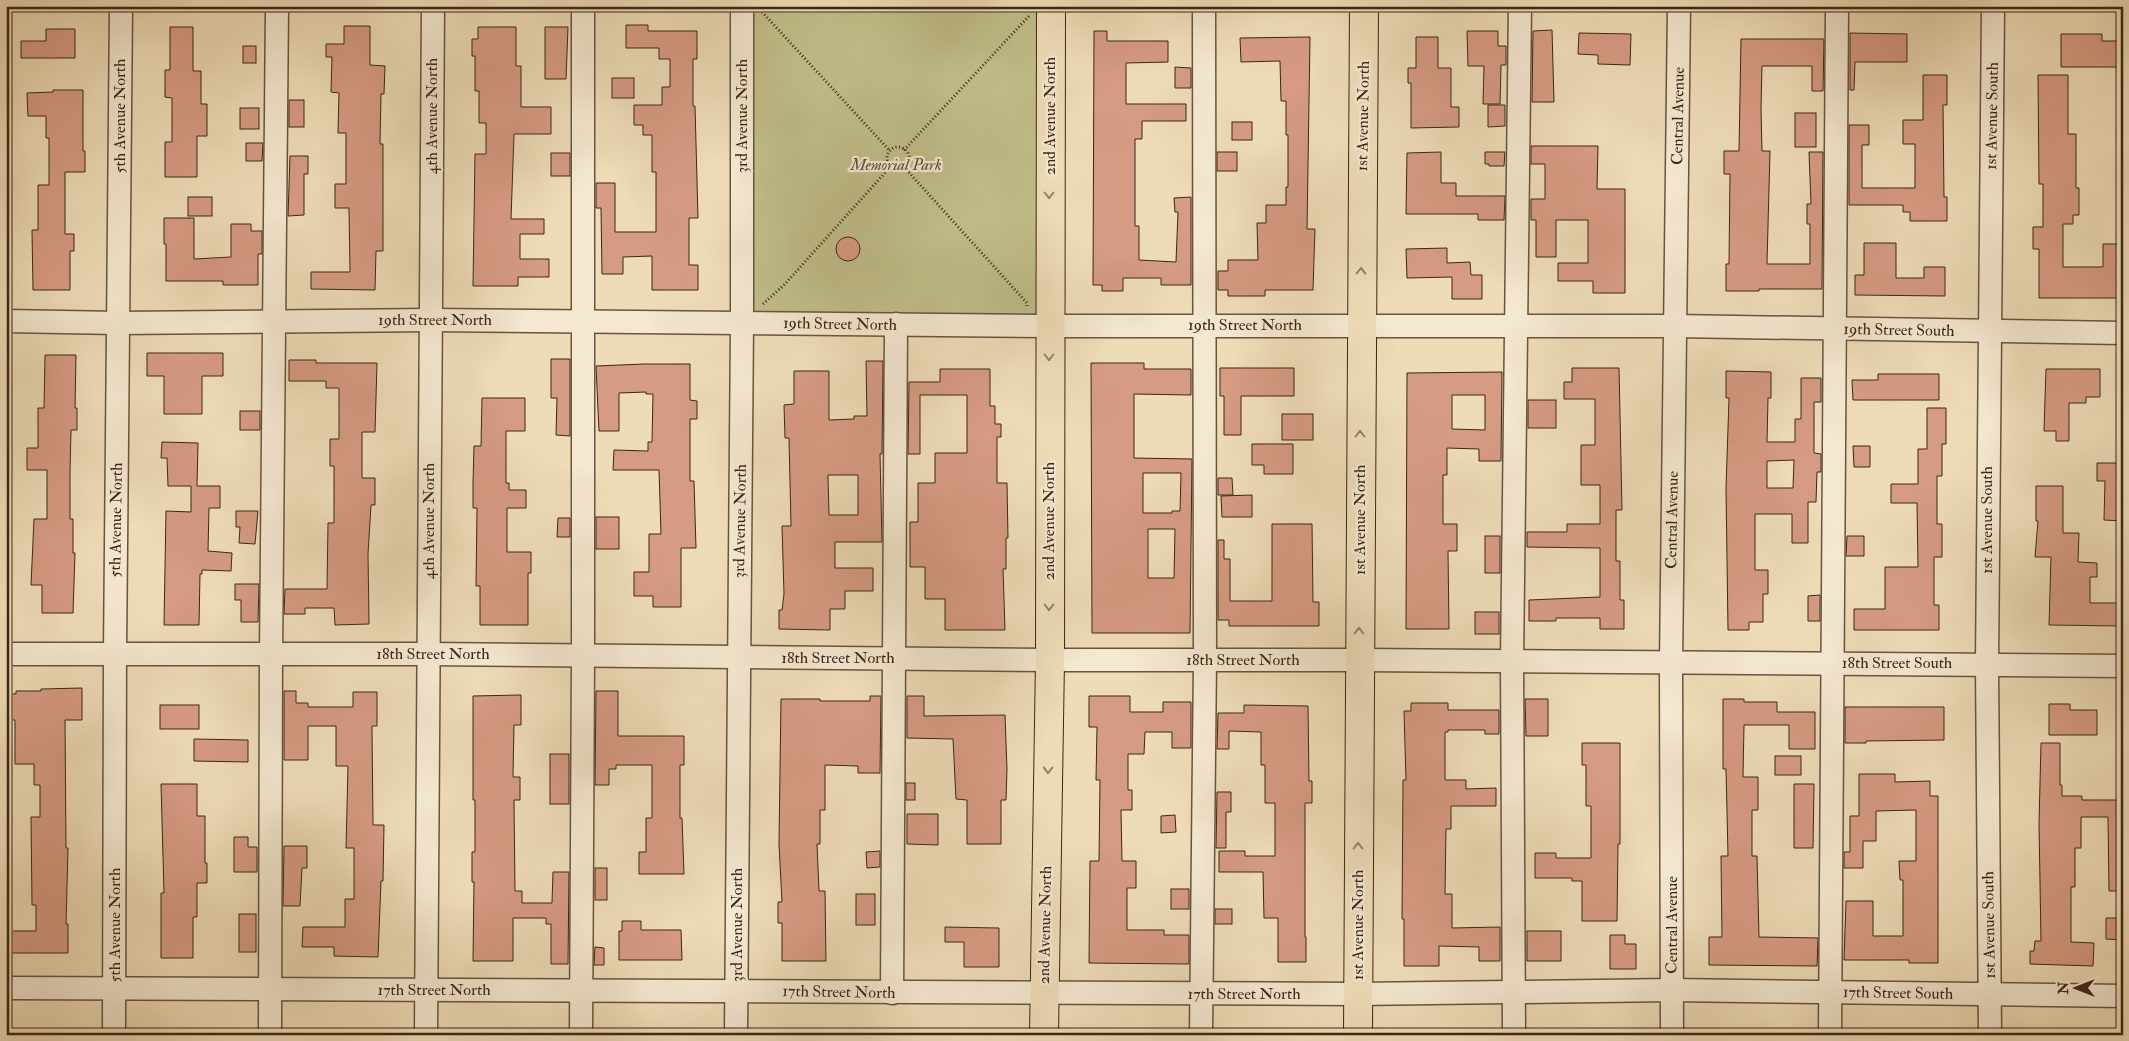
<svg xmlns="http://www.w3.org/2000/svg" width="2129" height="1041" viewBox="0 0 2129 1041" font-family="'IM FELL Double Pica',serif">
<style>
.green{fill:#c0be89;stroke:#7e7250}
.building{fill:#d69b83;stroke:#3c2618;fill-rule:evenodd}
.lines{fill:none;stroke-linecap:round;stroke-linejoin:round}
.minor-casing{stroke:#685440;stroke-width:25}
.major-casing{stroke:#3c2618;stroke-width:30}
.path{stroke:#3c2618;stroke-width:3;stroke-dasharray:1 2.5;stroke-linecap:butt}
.minor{stroke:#f4e8d0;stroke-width:22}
.major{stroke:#eedcb7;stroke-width:28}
.oneway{stroke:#958168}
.labels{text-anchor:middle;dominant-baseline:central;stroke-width:4.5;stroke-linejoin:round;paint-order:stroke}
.street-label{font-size:16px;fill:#3c2618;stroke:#f4e8d0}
.park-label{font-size:16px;font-style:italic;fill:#5d4c34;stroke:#f4e8d0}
</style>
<rect width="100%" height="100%" fill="#eedcb7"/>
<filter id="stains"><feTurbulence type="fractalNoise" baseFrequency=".004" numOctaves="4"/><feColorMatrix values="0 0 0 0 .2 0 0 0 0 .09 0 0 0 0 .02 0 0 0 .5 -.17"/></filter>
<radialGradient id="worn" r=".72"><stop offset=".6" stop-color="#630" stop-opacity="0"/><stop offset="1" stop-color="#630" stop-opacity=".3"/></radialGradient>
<polygon class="green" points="742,6 1051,6 1049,326 742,323"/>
<g class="building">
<polygon points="626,25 648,25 648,31 697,31 697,59 693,59 693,106 695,106 698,218 689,218 689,265 698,265 698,290 652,290 652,256 623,257 623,274 602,274 601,208 596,208 596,183 615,183 615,232 656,232 656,172 652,172 652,135 643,135 643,125 634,125 634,105 662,105 662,87 670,87 670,59 659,59 659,48 626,48"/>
<polygon points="344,26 370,26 370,65 385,66 384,94 381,94 380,144 383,144 383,251 376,251 375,290 311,289 311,272 350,272 349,208 335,208 335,184 346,184 346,133 338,133 339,93 331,92 332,57 326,57 326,44 344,44"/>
<polygon points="170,27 193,27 193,71 201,71 201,104 207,104 207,136 197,136 197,177 165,177 165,142 172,142 172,98 165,97 165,70 170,70"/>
<polygon points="478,27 516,27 516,66 521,66 521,107 551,107 551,134 514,134 511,219 544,219 544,234 520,234 520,259 549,259 549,277 518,277 518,286 473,286 475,154 486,154 486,123 479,123 479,91 475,91 475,56 472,56 472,39 478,39"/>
<polygon points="545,27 568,27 566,79 545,79"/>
<polygon points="46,29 75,29 75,58 21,58 21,41 46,41"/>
<polygon points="1552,30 1554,102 1532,102 1533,31"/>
<polygon points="1094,31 1107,31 1107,41 1168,41 1168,62 1126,63 1126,104 1186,104 1186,121 1142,121 1142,139 1135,139 1135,226 1139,226 1139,260 1176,262 1178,212 1175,212 1174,198 1191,197 1191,285 1161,285 1161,278 1123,278 1123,291 1102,291 1102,285 1093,285"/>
<polygon points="1467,31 1498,31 1498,46 1506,46 1506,65 1501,65 1500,104 1483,104 1484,66 1468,66"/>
<polygon points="1579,33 1631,34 1630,65 1598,64 1598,55 1578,54"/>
<polygon points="1850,33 1907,34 1907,62 1855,62 1854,90 1850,90"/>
<polygon points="2061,34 2102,34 2102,41 2123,41 2123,67 2061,67"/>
<polygon points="1310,37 1307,229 1315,229 1313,290 1265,290 1265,296 1228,296 1228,290 1218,290 1218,271 1228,271 1228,260 1258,260 1257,223 1266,223 1266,205 1286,205 1286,187 1288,187 1288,135 1286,135 1286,101 1281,101 1280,61 1241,62 1240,38"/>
<polygon points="1416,37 1438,37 1438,68 1451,68 1451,107 1459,107 1459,127 1411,128 1411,83 1408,83 1408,68 1416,68"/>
<polygon points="1741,39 1824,39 1823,91 1812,91 1812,66 1762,66 1761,109 1762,151 1770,151 1767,264 1810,264 1810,224 1807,224 1807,204 1811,204 1809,152 1823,152 1822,289 1759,289 1759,291 1726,291 1726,264 1729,264 1730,174 1724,174 1724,151 1739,151"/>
<rect x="243" y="46" width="13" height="17"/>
<polygon points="1175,67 1191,68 1191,88 1175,88"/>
<polygon points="1923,75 1947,75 1947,105 1943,105 1944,197 1947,197 1947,221 1910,221 1910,212 1903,212 1903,205 1849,205 1849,125 1869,125 1869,145 1862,145 1862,188 1915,188 1915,144 1903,144 1903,120 1923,120"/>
<polygon points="2038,75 2068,75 2068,134 2076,134 2076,188 2079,188 2079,215 2073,215 2073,224 2063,224 2063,267 2103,267 2103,244 2123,244 2123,298 2039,298 2039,249 2033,249 2033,227 2043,227 2043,184 2039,184"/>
<rect x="612" y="78" width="22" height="20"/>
<polygon points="53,90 83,90 83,151 85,151 85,172 65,172 65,234 74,234 74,251 70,251 70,290 33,290 32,230 38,230 38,185 49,185 49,138 46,138 46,116 28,116 27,93 53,92"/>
<rect x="289" y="100" width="15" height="27"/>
<polygon points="1488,105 1505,105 1505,126 1488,127"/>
<rect x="240" y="108" width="19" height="21"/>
<rect x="1795" y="113" width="21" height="34"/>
<rect x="1232" y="122" width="20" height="18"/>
<polygon points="246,143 263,143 262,161 246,161"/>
<polygon points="1531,146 1598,146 1597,189 1625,189 1625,293 1593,293 1593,281 1558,281 1558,263 1588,263 1588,220 1556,220 1556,257 1536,257 1536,220 1531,220 1531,199 1545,199 1545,164 1531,164"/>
<rect x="1217" y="152" width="20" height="19"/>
<polygon points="1441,152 1441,183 1456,183 1456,196 1505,196 1504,220 1478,220 1478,214 1406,214 1407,153"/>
<polygon points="1485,152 1505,152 1504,166 1489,166 1489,164 1485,164"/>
<rect x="551" y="153" width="19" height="23"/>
<polygon points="290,156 308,156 308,174 304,174 304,215 288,216"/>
<rect x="188" y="197" width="24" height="19"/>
<polygon points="164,218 194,218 194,259 231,257 231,224 251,224 251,231 262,231 262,254 258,254 258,285 223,285 223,281 166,281 166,244 164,244"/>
<circle cx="848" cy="249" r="12"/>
<polygon points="1864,243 1896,243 1896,278 1924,278 1924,267 1945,267 1945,296 1855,295 1855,275 1864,275"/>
<polygon points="1447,248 1447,263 1470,262 1471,275 1482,275 1482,299 1452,299 1452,277 1407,278 1406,249"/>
<polygon points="147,353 223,353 223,376 202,376 202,414 164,414 164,376 147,376"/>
<polygon points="45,355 76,355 75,408 77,408 77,430 71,430 70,470 70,519 73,519 73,553 75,553 73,613 42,613 42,585 31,585 34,519 47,519 47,470 27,470 27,448 38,448 38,408 44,408"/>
<polygon points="551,359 570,359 570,436 556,435 557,398 551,398"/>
<polygon points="289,360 316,360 316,363 377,363 375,432 362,432 362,478 375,478 375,505 371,505 368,554 369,624 335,625 334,608 305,608 305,614 284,614 285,589 327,589 328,523 334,523 334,466 330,466 330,439 339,439 339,388 326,388 326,381 289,381"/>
<path d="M866,361H883L882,454H880L882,542H835V568H873V591H845V609H830V630L779,629V610H782L784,594L782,526H791L789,438H785L784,405L794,404V371H829V420L854,419V416H867ZM828,475H858V515H829Z"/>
<path d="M1091,363H1144V369H1191V395L1134,394V458L1192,459L1190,633H1092ZM1143,473H1181L1180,511H1172V513H1143ZM1148,529H1175L1174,578H1148Z"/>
<polygon points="644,364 690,364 690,400 697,401 697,419 690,419 690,481 694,481 696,548 681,548 681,607 653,607 653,596 634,596 634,572 649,572 649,534 661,534 659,470 613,470 614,450 648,451 648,442 652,442 653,394 646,394 646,392 619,393 619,431 599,431 596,366"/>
<polygon points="1220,368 1294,368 1294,396 1241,396 1241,435 1224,435 1224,396 1220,396"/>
<polygon points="1572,368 1619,368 1622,510 1616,510 1616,561 1620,561 1620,600 1624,600 1624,629 1600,629 1600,618 1556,618 1556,621 1529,621 1529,600 1600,597 1600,548 1527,547 1527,532 1567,532 1567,524 1600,524 1600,485 1581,485 1581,445 1595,445 1595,399 1564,399 1564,382 1572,382"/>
<polygon points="940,369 990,369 990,406 995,406 995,424 1001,424 1001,437 997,437 997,483 1007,483 1008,538 1006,538 1006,569 1003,569 1005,630 945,630 945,599 925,599 925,567 910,567 910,522 918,522 918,483 935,483 935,453 967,453 967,395 920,395 920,454 908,454 909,382 940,382"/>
<polygon points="2046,369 2100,369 2100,397 2086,397 2086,403 2069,403 2069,441 2056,441 2056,431 2044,431"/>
<path d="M1726,371L1771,372V398H1768L1767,442H1795V419H1801V378H1821V402H1814V453L1821,454V472H1817L1816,502H1808V543H1792V514H1755V570H1768V594H1763V622H1749V630H1728L1726,488L1729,398H1726ZM1794,460L1793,488H1767V461Z"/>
<path d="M1502,372L1501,461H1479V449L1447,448V475H1443V524H1457V551H1448L1449,629H1406L1407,373ZM1452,395H1485V430L1452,429Z"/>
<polygon points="1878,374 1939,374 1939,400 1853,400 1852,380 1878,380"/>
<polygon points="482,398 525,398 525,431 506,431 506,483 509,483 509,490 526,490 526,508 507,508 507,552 531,552 531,573 528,573 528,625 480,625 480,586 476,586 477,508 473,508 473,483 474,446 481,446"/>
<rect x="1528" y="400" width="28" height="28"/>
<polygon points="1927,408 1946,408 1946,444 1942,444 1942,476 1937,476 1937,524 1942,524 1942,557 1934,557 1934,605 1939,605 1939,630 1854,630 1854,609 1885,609 1885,567 1918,567 1917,503 1891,503 1891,484 1918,484 1918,449 1927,449"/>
<rect x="240" y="411" width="20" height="19"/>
<rect x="1282" y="414" width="31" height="26"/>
<polygon points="162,442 198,443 197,486 220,486 220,508 209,508 208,551 232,553 231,571 202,570 202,574 200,574 199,625 164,625 166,511 191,512 191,486 168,486 167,458 161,458"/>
<polygon points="1252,444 1293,444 1293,474 1264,474 1264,465 1252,465"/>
<polygon points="1853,446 1870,446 1870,467 1854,467"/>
<polygon points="2097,463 2123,463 2123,521 2104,520 2105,481 2097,481"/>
<polygon points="1218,478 1232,478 1233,495 1218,495"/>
<polygon points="2036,486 2063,486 2063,533 2079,533 2078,562 2097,563 2097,577 2090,577 2090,603 2120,603 2120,626 2049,625 2051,557 2035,557 2038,521 2036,521"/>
<polygon points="1252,495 1252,517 1222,517 1221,496"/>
<polygon points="236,511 258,511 255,544 239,543 240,527 236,527"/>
<rect x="596" y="517" width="23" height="32"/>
<polygon points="558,518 570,518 570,537 557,537"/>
<polygon points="1272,524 1312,524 1313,602 1319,602 1319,626 1229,626 1229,620 1218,620 1218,540 1224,540 1224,559 1230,559 1230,601 1272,601"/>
<rect x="1485" y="536" width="15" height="37"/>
<polygon points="1847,536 1864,536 1864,556 1846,556"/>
<polygon points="235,584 259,584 258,622 241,622 241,600 235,600"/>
<polygon points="1820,595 1820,621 1808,621 1808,596"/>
<rect x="1475" y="612" width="24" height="22"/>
<polygon points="82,688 82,720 65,720 66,848 68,848 66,924 68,924 68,953 6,953 6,931 36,931 36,905 32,905 31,817 40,817 40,785 34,785 34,764 15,764 15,720 6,720 6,694 16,694 16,691 41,691 41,689"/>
<polygon points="284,691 296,691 296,703 308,703 308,707 353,707 353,692 377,692 377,726 372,726 373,825 384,825 383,881 381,881 378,957 334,956 334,947 302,947 303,927 345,927 345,899 354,899 354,848 346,848 348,766 336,766 336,726 308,726 308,760 284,760"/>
<polygon points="596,691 618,691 618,736 684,736 684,765 680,765 680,818 682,818 684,874 639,874 639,852 646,852 646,818 652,818 652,765 616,765 616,769 609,769 609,785 595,785"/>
<polygon points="521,695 521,725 514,725 513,777 520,777 520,800 514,800 515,891 522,891 522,903 552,903 553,872 569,872 568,964 551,964 551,924 546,924 546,918 513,918 513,961 473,961 474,882 472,882 472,852 475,852 475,800 473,800 473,696"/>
<polygon points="870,696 881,696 880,773 858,773 858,766 825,765 825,810 820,810 820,844 817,844 819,891 825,891 826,961 782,961 782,923 778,923 778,902 782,902 779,844 781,699 820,699 820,701 870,701"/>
<polygon points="907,696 924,696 924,716 1005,715 1007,769 1006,800 1001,800 1001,844 967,844 967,800 956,799 953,739 907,738"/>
<polygon points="1089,696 1130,696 1130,712 1163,712 1163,702 1191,702 1191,748 1172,748 1172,732 1145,732 1144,754 1128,754 1128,790 1132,790 1132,810 1121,810 1122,861 1136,861 1136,888 1127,888 1127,930 1164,930 1164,935 1189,935 1189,964 1089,963 1090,861 1099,861 1100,780 1096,780 1097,727 1089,727"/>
<polygon points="1525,699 1548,699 1548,736 1526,736"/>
<polygon points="1723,699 1744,699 1744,702 1777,702 1777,712 1815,712 1815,749 1789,749 1789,725 1744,725 1743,777 1758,777 1758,810 1752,810 1752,856 1757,856 1759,937 1818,938 1817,966 1709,965 1709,937 1722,937 1721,856 1728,856 1726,769 1723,769"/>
<polygon points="1411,703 1448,703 1448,710 1499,710 1499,734 1485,734 1485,730 1448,730 1448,732 1445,732 1445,780 1466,780 1466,789 1496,788 1496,806 1451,806 1451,829 1446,829 1445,894 1452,894 1452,928 1500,927 1500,961 1479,961 1479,947 1439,946 1439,966 1404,966 1404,919 1402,919 1403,780 1406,780 1404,711 1411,711"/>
<polygon points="2049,704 2070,704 2070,710 2097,710 2097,735 2049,735"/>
<rect x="160" y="705" width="39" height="24"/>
<polygon points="1244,705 1308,706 1309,781 1312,781 1312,803 1305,803 1305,937 1306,937 1306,962 1278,962 1278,918 1264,918 1263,872 1219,872 1219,851 1245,851 1245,856 1275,856 1275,803 1265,803 1265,765 1261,765 1261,732 1229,731 1229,749 1217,749 1218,713 1244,713"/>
<polygon points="1845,707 1944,707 1944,740 1866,741 1866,743 1845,743"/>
<polygon points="194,739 248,740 248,762 194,761"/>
<polygon points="1582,743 1620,743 1620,844 1618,844 1617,921 1582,921 1582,881 1572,881 1572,878 1535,878 1535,853 1556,853 1556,858 1591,858 1591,806 1586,806 1586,765 1582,765"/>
<polygon points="2041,743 2060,743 2060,785 2062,785 2062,796 2082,796 2082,800 2123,800 2123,891 2109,891 2108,817 2081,817 2081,848 2075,848 2075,887 2071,887 2071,942 2094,943 2093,966 2030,964 2030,951 2034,951 2035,941 2041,941 2039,824"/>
<rect x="550" y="754" width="19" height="50"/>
<rect x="1775" y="756" width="26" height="19"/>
<polygon points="1859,774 1895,774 1895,782 1930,781 1930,796 1938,796 1938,963 1909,963 1909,960 1844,960 1846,901 1873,901 1873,936 1903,936 1903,880 1900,880 1899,861 1916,861 1916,810 1876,811 1876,841 1863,841 1863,868 1844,868 1844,852 1850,852 1850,816 1859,816"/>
<rect x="906" y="783" width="9" height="17"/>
<polygon points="161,784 197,784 197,816 205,816 205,863 207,863 207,883 197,883 197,917 193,917 193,958 161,958 161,893 164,893"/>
<polygon points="1794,784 1814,784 1813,848 1794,848"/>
<polygon points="1217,792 1231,792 1231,812 1226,812 1226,848 1216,848"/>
<polygon points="907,814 938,814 938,845 907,844"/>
<polygon points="1175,815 1176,832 1161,833 1161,816"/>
<polygon points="234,837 248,837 248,847 257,847 257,872 234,872"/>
<polygon points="284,846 307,846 307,868 302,868 300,906 283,906"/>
<polygon points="880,851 880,867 867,868 866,852"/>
<rect x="595" y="868" width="12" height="32"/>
<rect x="1171" y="889" width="18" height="20"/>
<rect x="856" y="894" width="19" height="31"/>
<rect x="1215" y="909" width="17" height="15"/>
<rect x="239" y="914" width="17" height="38"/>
<polygon points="2106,918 2123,918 2123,940 2106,939"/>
<polygon points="622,921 641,921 641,930 681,930 682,960 619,960 619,931 622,931"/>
<polygon points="945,927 999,928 999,967 964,967 964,942 945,942"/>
<rect x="1527" y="931" width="34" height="30"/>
<polygon points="1610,935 1625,935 1625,944 1636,944 1636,969 1610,969"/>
<polygon points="595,947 604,948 604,965 594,965"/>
</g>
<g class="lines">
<defs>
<g id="minor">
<polyline points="6,321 118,323 430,320 1049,326 1675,326 2123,333"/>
<polyline points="6,654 429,654 1050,660 1359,660 2123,666"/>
<polyline points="6,988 1358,994 1672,990 2123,996"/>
<polyline points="892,993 896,324"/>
<polyline points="114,1035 115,654 121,6"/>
<polyline points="270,1035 271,654 277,6"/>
<polyline points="426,1035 433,6"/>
<polyline points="581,1035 583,656 583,6"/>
<polyline points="736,1035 742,323 742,6"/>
<polyline points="1201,1035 1205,660 1204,6"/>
<polyline points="1514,1035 1512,661 1520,6"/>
<polyline points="1672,1035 1671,662 1679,6"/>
<polyline points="1830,1035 1837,6"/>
<polyline points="1990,1035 1987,664 1993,6"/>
</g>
<g id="major">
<polyline points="1044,1035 1050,660 1051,6"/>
<polyline points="1358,1035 1364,6"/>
</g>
</defs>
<use href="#minor" class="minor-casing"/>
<use href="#major" class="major-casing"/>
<g class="path">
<polyline points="762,12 890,151"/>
<circle cx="898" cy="158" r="11"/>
<polyline points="904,150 1030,15"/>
<polyline points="904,167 1027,303 1027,306"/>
<polyline points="763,304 785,284 891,166"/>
</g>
<use href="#minor" class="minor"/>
<use href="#major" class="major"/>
</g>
<defs><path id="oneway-chevron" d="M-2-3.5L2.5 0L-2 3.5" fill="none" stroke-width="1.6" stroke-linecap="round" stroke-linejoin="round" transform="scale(1.25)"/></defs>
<g class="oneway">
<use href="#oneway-chevron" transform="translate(1049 195) rotate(90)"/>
<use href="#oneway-chevron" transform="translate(1361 271) rotate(-89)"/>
<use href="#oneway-chevron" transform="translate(1049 357) rotate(90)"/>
<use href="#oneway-chevron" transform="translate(1360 434) rotate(-90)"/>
<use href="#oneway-chevron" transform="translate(1049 607) rotate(90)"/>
<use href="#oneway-chevron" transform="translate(1359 631) rotate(-90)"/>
<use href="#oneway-chevron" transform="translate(1048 770) rotate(91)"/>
<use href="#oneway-chevron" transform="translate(1358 846) rotate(-90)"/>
</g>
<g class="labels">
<g class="street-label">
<text transform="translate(120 116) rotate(-90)">5th Avenue North</text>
<text transform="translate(432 116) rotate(-90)">4th Avenue North</text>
<text transform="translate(742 116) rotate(-90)">3rd Avenue North</text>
<text transform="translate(1050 116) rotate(-90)">2nd Avenue North</text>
<text transform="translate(1363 116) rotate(-89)">1st Avenue North</text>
<text transform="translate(1678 116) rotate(-89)">Central Avenue</text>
<text transform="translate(1992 116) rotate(-89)">1st Avenue South</text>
<text x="435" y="320">19th Street North</text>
<text transform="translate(840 324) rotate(1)">19th Street North</text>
<text x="1245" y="325">19th Street North</text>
<text transform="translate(1899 330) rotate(1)">19th Street South</text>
<text transform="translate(116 520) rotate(-89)">5th Avenue North</text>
<text transform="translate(1360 520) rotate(-90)">1st Avenue North</text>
<text transform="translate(1672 520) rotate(-89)">Central Avenue</text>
<text transform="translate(1987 520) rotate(-90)">1st Avenue South</text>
<text transform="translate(429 521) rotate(-90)">4th Avenue North</text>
<text transform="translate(740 521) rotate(-89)">3rd Avenue North</text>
<text transform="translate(1049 521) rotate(-90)">2nd Avenue North</text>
<text x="433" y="654">18th Street North</text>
<text x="838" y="658">18th Street North</text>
<text x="1243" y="660">18th Street North</text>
<text x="1897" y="663">18th Street South</text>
<text transform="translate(115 925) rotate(-90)">5th Avenue North</text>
<text transform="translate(737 925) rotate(-90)">3rd Avenue North</text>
<text transform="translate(1045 925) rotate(-89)">2nd Avenue North</text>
<text transform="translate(1358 925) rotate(-90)">1st Avenue North</text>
<text transform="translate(1672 925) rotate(-90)">Central Avenue</text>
<text transform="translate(1989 925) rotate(-91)">1st Avenue South</text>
<text x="434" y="990">17th Street North</text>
<text transform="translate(839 992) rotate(1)">17th Street North</text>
<text transform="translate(1898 993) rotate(1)">17th Street South</text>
<text x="1244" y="994">17th Street North</text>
</g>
<g class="park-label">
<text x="896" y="165">Memorial Park</text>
</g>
</g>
<rect width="2129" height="1041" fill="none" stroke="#eedcb7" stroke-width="25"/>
<rect x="8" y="8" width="2114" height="1026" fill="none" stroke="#3c2618" stroke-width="2.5"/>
<rect x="12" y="12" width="2104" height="1016" fill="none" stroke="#3c2618"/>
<g transform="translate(2076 988) rotate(270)" stroke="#f4e8d0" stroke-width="4" paint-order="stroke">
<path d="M0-4L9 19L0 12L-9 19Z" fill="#3c2618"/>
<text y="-8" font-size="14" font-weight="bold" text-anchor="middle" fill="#3c2618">N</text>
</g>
<rect width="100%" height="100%" filter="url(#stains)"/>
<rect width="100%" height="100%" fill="url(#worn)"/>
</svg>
